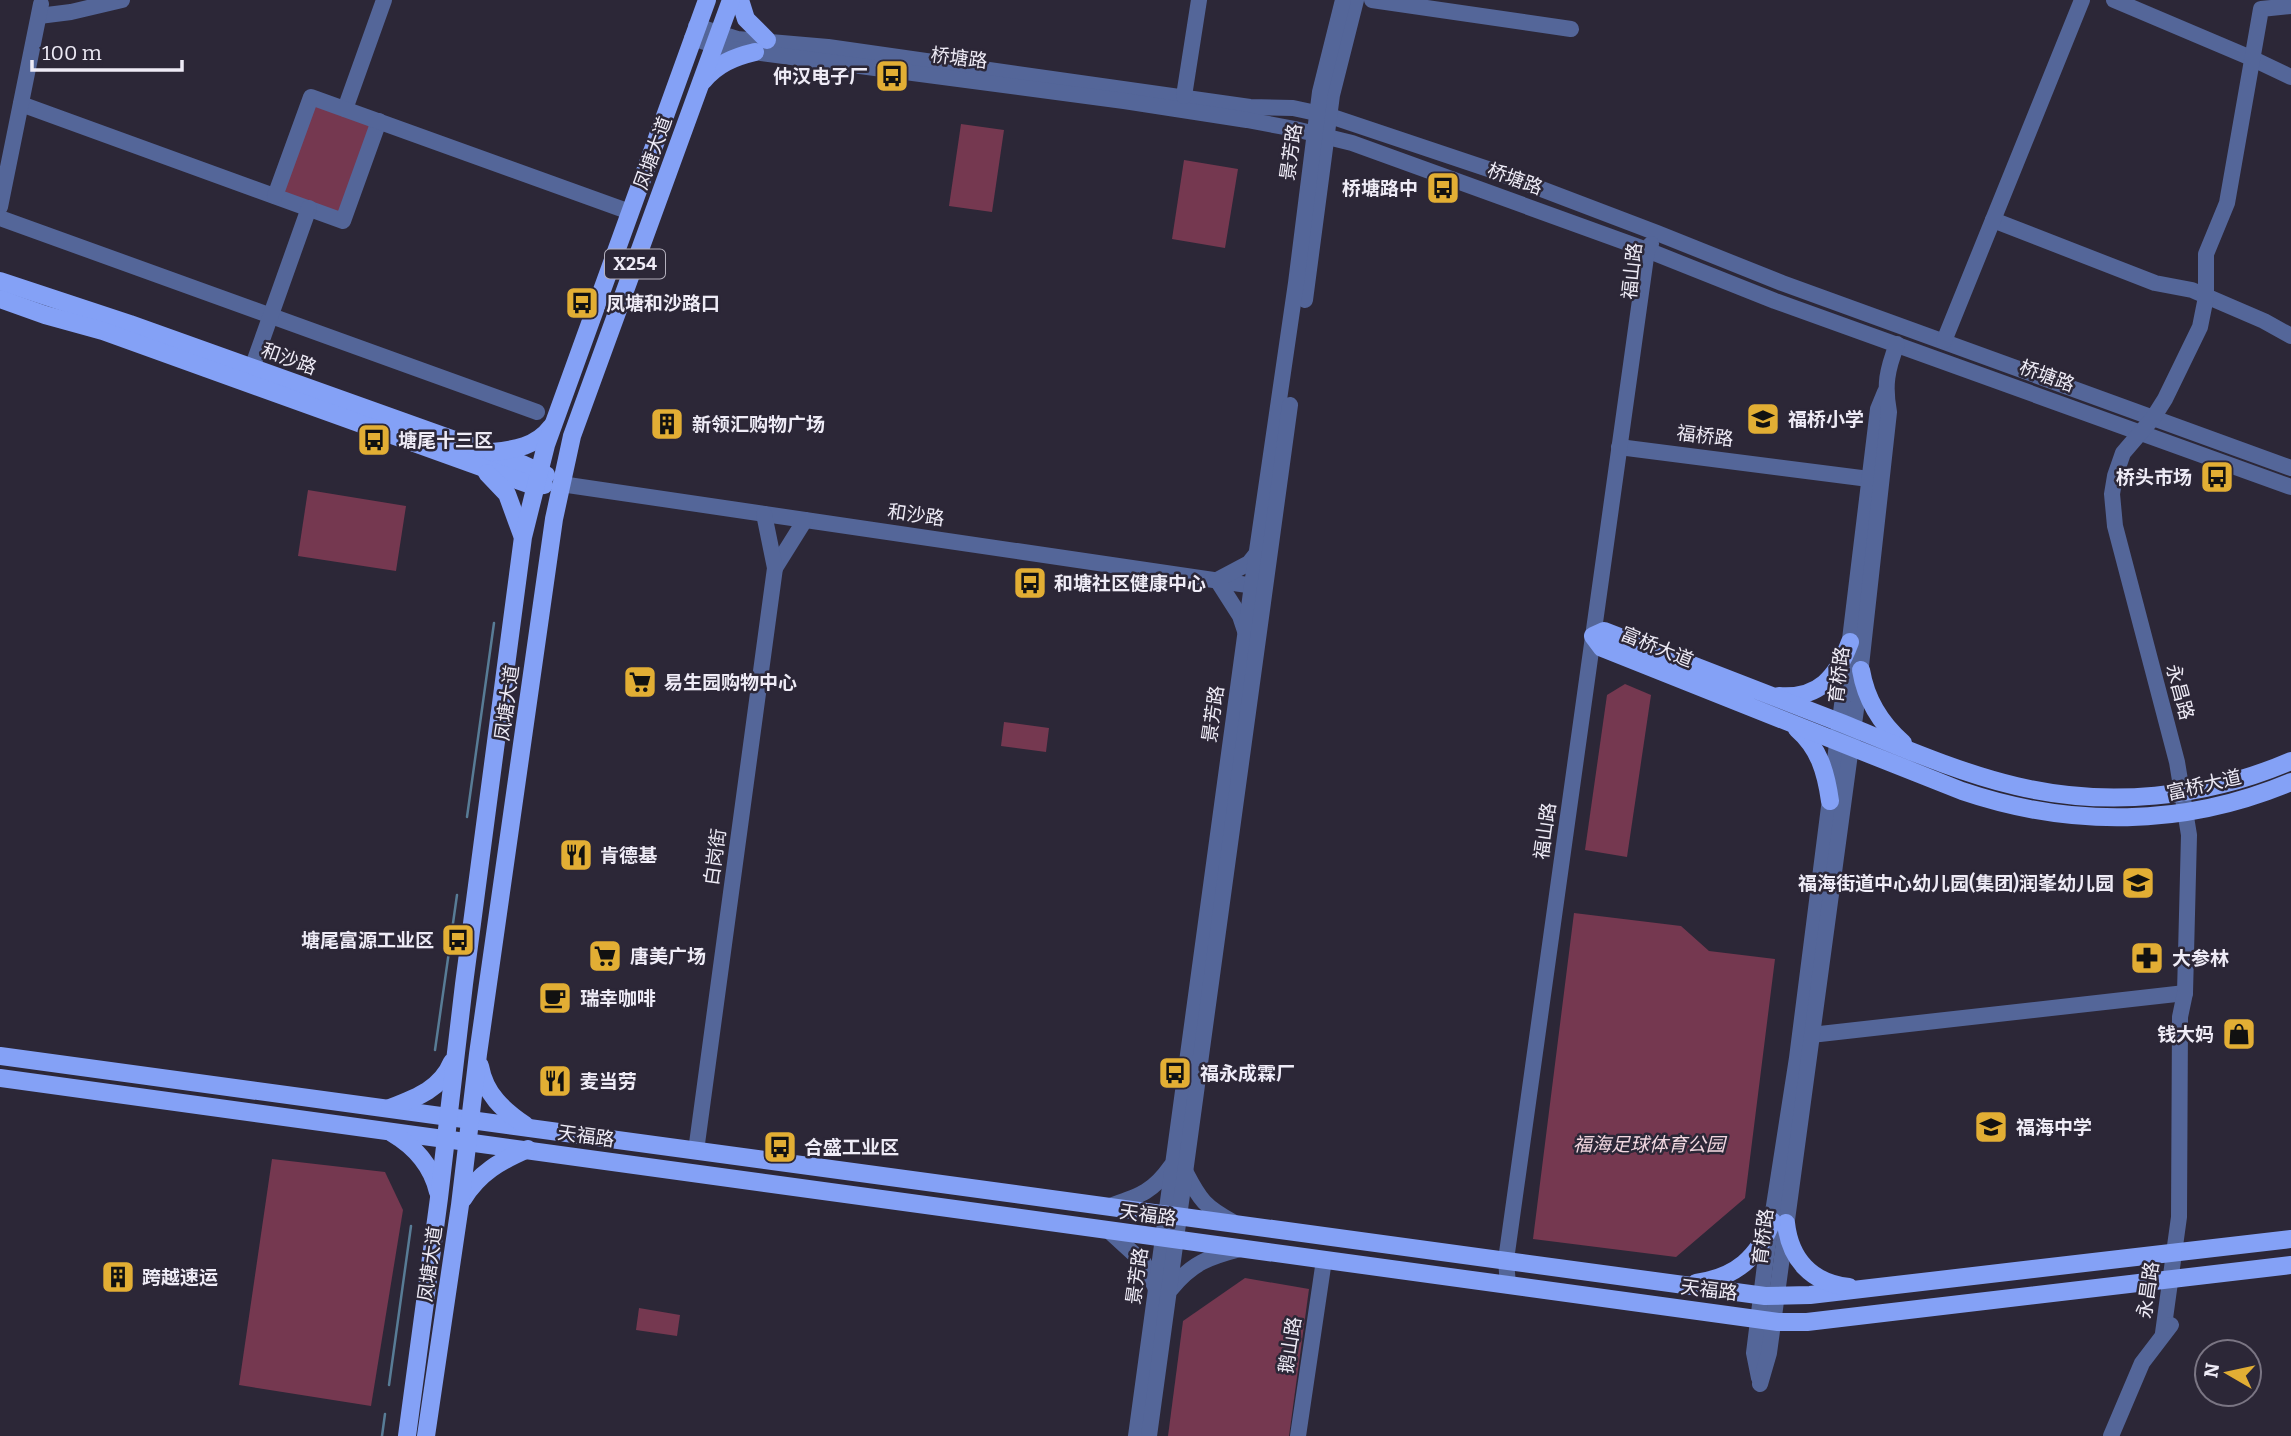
<svg xmlns="http://www.w3.org/2000/svg" width="2291" height="1436" viewBox="0 0 2291 1436" font-family="Bitter,'Noto Sans SC',serif">
<style>
.green{fill:#753850}
.lines{fill:none;stroke-linecap:round;stroke-linejoin:round}
.stream{stroke:#587c96;stroke-width:2.5}
.minor{stroke:#546699;stroke-width:16}
.major{stroke:#84a1f6;stroke-width:18}
.labels{text-anchor:middle;dominant-baseline:central;stroke-width:5;stroke-linejoin:round;paint-order:stroke}
.shield{fill:#2c2737;stroke:#b4b0bd;stroke-width:2}
.shield-label{font-size:18px;font-weight:bold;fill:#eeebf6}
.street-label{font-size:19px;fill:#eeebf6;stroke:#2c2737}
.poi-label{font-size:19px;font-weight:bold;fill:#eeebf6;stroke:#2c2737;text-anchor:start}
.park-label{font-size:19px;font-style:italic;fill:#f2d7e0;stroke:#2c2737}
</style>
<rect width="100%" height="100%" fill="#2c2737"/>
<g class="green">
<polygon points="314,103 373,124 341,215 281,194"/>
<polygon points="961,124 1004,130 992,212 949,206"/>
<polygon points="1184,160 1238,169 1225,248 1172,239"/>
<polygon points="308,490 406,506 396,571 298,556"/>
<polygon points="1625,684 1651,695 1627,857 1585,850 1607,695"/>
<polygon points="1004,722 1049,728 1046,752 1001,746"/>
<polygon points="1574,913 1681,926 1709,951 1775,959 1745,1198 1676,1257 1533,1239"/>
<polygon points="272,1159 385,1172 403,1210 371,1406 239,1385"/>
<polygon points="1245,1278 1309,1289 1289,1436 1168,1436 1183,1321"/>
<polygon points="639,1308 680,1315 677,1336 636,1330"/>
</g>
<g class="lines">
<g class="stream">
<polyline points="467,817 494,623"/>
<polyline points="435,1050 457,895"/>
<polyline points="389,1385 411,1226"/>
<polyline points="382,1436 385,1414"/>
</g>
<g class="minor">
<polyline points="1372,0 1571,29"/>
<polyline points="2114,0 2251,58 2291,77"/>
<polyline points="39,16 71,12 122,0"/>
<polyline points="696,26 737,39 828,47 1250,107 1293,108 1330,116 1494,171 1657,233 1782,283 2291,468"/>
<polyline points="692,38 723,48 1124,101 1247,120 1295,129 1352,143 1647,250 1775,301 2291,487"/>
<polyline points="1184,96 1199,0"/>
<polyline points="21,104 343,221 379,121"/>
<polyline points="345,109 384,0"/>
<polyline points="275,196 311,97 630,212"/>
<polyline points="0,207 41,4"/>
<polyline points="0,218 537,412"/>
<polyline points="1993,220 2155,283 2192,290 2264,321 2291,336"/>
<polyline points="1305,300 1332,95 1356,0"/>
<polyline points="1944,341 2082,0"/>
<polyline points="252,368 309,208"/>
<polyline points="1619,447 1869,479"/>
<polyline points="561,484 1261,587"/>
<polyline points="775,568 805,520"/>
<polyline points="1245,631 1240,616 1217,580 1249,563 1257,553"/>
<polyline points="1811,1035 2185,993"/>
<polyline points="696,1151 775,568 764,514"/>
<path d="M1186,1173C1200,1200 1205,1207 1233,1222"/>
<path d="M1110,1206C1139,1196 1153,1192 1171,1166"/>
<polyline points="1108,1230 1144,1263 1156,1289"/>
<polyline points="1508,1285 1506,1260 1647,250 1651,244"/>
<path d="M1171,1289C1192,1263 1209,1257 1240,1249"/>
<polyline points="2163,1333 2179,1217 2180,1017 2185,993 2189,835 2177,762 2115,526 2112,494 2115,476 2123,453 2153,418 2165,399 2200,327 2206,297 2206,254 2227,203 2261,9 2291,6"/>
<polyline points="1759,1378 1754,1353 1766,1257 1797,1058 1843,697 1878,409 1885,392"/>
<path d="M1760,1384L1769,1353L1857,702L1889,412C1884,385 1887,370 1897,344"/>
<polyline points="1136,1436 1252,585 1296,283 1320,92 1343,0"/>
<polyline points="1149,1436 1290,405"/>
<polyline points="1298,1436 1324,1260"/>
<polyline points="2111,1436 2142,1363 2171,1325"/>
</g>
<g class="major">
<polyline points="740,0 746,19 767,40"/>
<path d="M703,81C717,64 734,57 755,52"/>
<polyline points="0,281 130,324 522,464 546,475"/>
<polyline points="0,299 45,315 103,331 517,480 534,486 544,485"/>
<path d="M492,452C514,450 537,446 551,427"/>
<polyline points="487,473 507,494 522,535"/>
<path d="M1861,670C1866,700 1880,723 1903,743"/>
<path d="M1779,696C1819,699 1837,677 1850,642"/>
<path d="M1797,729C1819,748 1826,772 1830,801"/>
<path d="M2291,761C2205,798 2107,808 2016,786C1953,771 1892,743 1831,719C1756,690 1680,660 1604,631L1593,636L1602,648L1962,791C2071,828 2184,827 2291,782"/>
<polyline points="0,1056 1765,1296 1810,1295 2291,1239"/>
<path d="M480,1066C485,1094 503,1110 525,1125"/>
<polyline points="0,1078 1778,1322 1807,1322 2291,1265"/>
<path d="M390,1108C416,1098 441,1089 452,1062"/>
<path d="M392,1133C414,1146 432,1166 438,1192"/>
<path d="M463,1199C479,1173 500,1161 528,1149"/>
<path d="M1786,1223C1790,1259 1811,1283 1849,1287"/>
<path d="M1696,1283C1736,1277 1758,1258 1772,1221"/>
<polyline points="407,1436 439,1198 464,984 523,537 546,445 707,0"/>
<polyline points="426,1436 460,1205 478,1054 554,519 572,436 731,0"/>
</g>
</g>
<defs>
<symbol id="bus-square" viewBox="-11 -11 22 22"><rect x="-9" y="-9" width="18" height="18" rx="4" fill="#e2ae34" stroke="#2c2737"/><path d="M-5-6H5V4H4V6H2V4H-2V6H-4V4H-5ZM-3.5-4V0h7V-4ZM-3.5 1.2v1.5H-2V1.2ZM2 1.2v1.5H3.5V1.2Z" fill="#111"/></symbol>
<symbol id="school-square" viewBox="-11 -11 22 22"><rect x="-9" y="-9" width="18" height="18" rx="4" fill="#e2ae34" stroke="#2c2737"/><path d="M0-5L7-2L0 1L-7-2ZM-4 1L0 2.5L4 1V4Q0 6-4 4Z" fill="#111"/></symbol>
<symbol id="building-square" viewBox="-11 -11 22 22"><rect x="-9" y="-9" width="18" height="18" rx="4" fill="#e2ae34" stroke="#2c2737"/><path d="M-4-6H4V6H1V3H-1V6H-4ZM-2.5-4.3h1.7v1.8h-1.7ZM.8-4.3h1.7v1.8H.8ZM-2.5-1h1.7V.8h-1.7ZM.8-1h1.7V.8H.8Z" fill="#111"/></symbol>
<symbol id="supermarket-square" viewBox="-11 -11 22 22"><rect x="-9" y="-9" width="18" height="18" rx="4" fill="#e2ae34" stroke="#2c2737"/><path d="M-6-5.5h2.5l.6 2H6L4.5 2H-2.5L-4.4-4H-6ZM-1.5 3.2a1.3 1.3 0 1 0 .1 0ZM3 3.2a1.3 1.3 0 1 0 .1 0Z" fill="#111"/></symbol>
<symbol id="restaurant-square" viewBox="-11 -11 22 22"><rect x="-9" y="-9" width="18" height="18" rx="4" fill="#e2ae34" stroke="#2c2737"/><path d="M-5-6h1v4h1v-4h1v4h1v-4h1v5L-1.5 .5V6h-2V.5L-5-1ZM5-6V6H3V1.5H1.5Q1.5-4 5-6Z" fill="#111"/></symbol>
<symbol id="pharmacy-square" viewBox="-11 -11 22 22"><rect x="-9" y="-9" width="18" height="18" rx="4" fill="#e2ae34" stroke="#2c2737"/><path d="M-2-6h4v4h4v4h-4v4h-4v-4h-4v-4h4Z" fill="#111"/></symbol>
<symbol id="cafe-square" viewBox="-11 -11 22 22"><rect x="-9" y="-9" width="18" height="18" rx="4" fill="#e2ae34" stroke="#2c2737"/><path d="M-5.5-4.5H6V0H3Q3 3.5 0 3.5H-2.5Q-5.5 3.5-5.5 0ZM3-3.2v2h1.7v-2ZM-6 4.5H4V6H-6Z" fill="#111"/></symbol>
<symbol id="shop-square" viewBox="-11 -11 22 22"><rect x="-9" y="-9" width="18" height="18" rx="4" fill="#e2ae34" stroke="#2c2737"/><path d="M-5-2.5h2.3a2.7 3.5 0 0 1 5.4 0H5L5.5 6h-11ZM-1.5-2.5h3a1.5 2.3 0 0 0-3 0Z" fill="#111"/></symbol>
</defs>
<g fill-rule="evenodd">
<use href="#bus-square" x="873" y="57" width="38" height="38"/>
<use href="#bus-square" x="1424" y="169" width="38" height="38"/>
<use href="#bus-square" x="563" y="284" width="38" height="38"/>
<use href="#school-square" x="1744" y="400" width="38" height="38"/>
<use href="#building-square" x="648" y="405" width="38" height="38"/>
<use href="#bus-square" x="355" y="421" width="38" height="38"/>
<use href="#bus-square" x="2198" y="458" width="38" height="38"/>
<use href="#bus-square" x="1011" y="564" width="38" height="38"/>
<use href="#supermarket-square" x="621" y="663" width="38" height="38"/>
<use href="#restaurant-square" x="557" y="836" width="38" height="38"/>
<use href="#school-square" x="2119" y="864" width="38" height="38"/>
<use href="#bus-square" x="439" y="921" width="38" height="38"/>
<use href="#supermarket-square" x="586" y="937" width="38" height="38"/>
<use href="#pharmacy-square" x="2128" y="939" width="38" height="38"/>
<use href="#cafe-square" x="536" y="979" width="38" height="38"/>
<use href="#shop-square" x="2220" y="1015" width="38" height="38"/>
<use href="#bus-square" x="1156" y="1054" width="38" height="38"/>
<use href="#restaurant-square" x="536" y="1062" width="38" height="38"/>
<use href="#school-square" x="1972" y="1108" width="38" height="38"/>
<use href="#bus-square" x="761" y="1128" width="38" height="38"/>
<use href="#building-square" x="99" y="1258" width="38" height="38"/>
</g>
<g class="labels">
<rect class="shield" x="605" y="249.5" width="60" height="29" rx="5"/>
<g class="shield-label">
<text x="635" y="264">X254</text>
</g>
<g class="street-label">
<text transform="translate(959 58) rotate(7)">桥塘路</text>
<text transform="translate(1291 152) rotate(-82)">景芳路</text>
<text transform="translate(653 153) rotate(-70)">凤塘大道</text>
<text transform="translate(1515 179) rotate(20)">桥塘路</text>
<text transform="translate(1632 271) rotate(-84)">福山路</text>
<text transform="translate(289 359) rotate(20)">和沙路</text>
<text transform="translate(2047 376) rotate(20)">桥塘路</text>
<text transform="translate(1705 436) rotate(7)">福桥路</text>
<text transform="translate(916 515) rotate(8)">和沙路</text>
<text transform="translate(1657 647) rotate(22)">富桥大道</text>
<text transform="translate(1839 675) rotate(-83)">育桥路</text>
<text transform="translate(2180 692) rotate(75)">永昌路</text>
<text transform="translate(507 703) rotate(-82)">凤塘大道</text>
<text transform="translate(1213 714) rotate(-82)">景芳路</text>
<text transform="translate(2204 785) rotate(-13)">富桥大道</text>
<text transform="translate(1545 831) rotate(-82)">福山路</text>
<text transform="translate(715 857) rotate(-82)">白岗街</text>
<text transform="translate(586 1136) rotate(8)">天福路</text>
<text transform="translate(1148 1215) rotate(8)">天福路</text>
<text transform="translate(1763 1237) rotate(-83)">育桥路</text>
<text transform="translate(430 1264) rotate(-82)">凤塘大道</text>
<text transform="translate(1137 1276) rotate(-82)">景芳路</text>
<text transform="translate(1709 1290) rotate(7)">天福路</text>
<text transform="translate(2148 1290) rotate(-82)">永昌路</text>
<text transform="translate(1290 1345) rotate(-81)">鹅山路</text>
</g>
<g class="poi-label">
<text x="868" y="76" text-anchor="end">仲汉电子厂</text>
<text x="1418" y="188" text-anchor="end">桥塘路中</text>
<text x="606" y="303">凤塘和沙路口</text>
<text x="1788" y="419">福桥小学</text>
<text x="692" y="424">新领汇购物广场</text>
<text x="398" y="440">塘尾十三区</text>
<text x="2192" y="477" text-anchor="end">桥头市场</text>
<text x="1054" y="583">和塘社区健康中心</text>
<text x="664" y="682">易生园购物中心</text>
<text x="600" y="855">肯德基</text>
<text x="2114" y="883" text-anchor="end">福海街道中心幼儿园(集团)润峯幼儿园</text>
<text x="434" y="940" text-anchor="end">塘尾富源工业区</text>
<text x="630" y="956">唐美广场</text>
<text x="2172" y="958">大参林</text>
<text x="580" y="998">瑞幸咖啡</text>
<text x="2214" y="1034" text-anchor="end">钱大妈</text>
<text x="1200" y="1073">福永成霖厂</text>
<text x="580" y="1081">麦当劳</text>
<text x="2016" y="1127">福海中学</text>
<text x="804" y="1147">合盛工业区</text>
<text x="142" y="1277">跨越速运</text>
</g>
<g class="park-label">
<text x="1649" y="1144">福海足球体育公园</text>
</g>
</g>
<g transform="translate(2228 1373) rotate(279)"><circle r="33" fill="#2c2737" stroke="#7a7583" stroke-width="2"/>
<path d="M0-5L12 26L0 18L-12 26Z" fill="#e2ae34"/>
<text y="-10" font-size="19" font-weight="bold" text-anchor="middle" fill="#eeebf6">N</text>
</g>
<path d="M32 60v10h150v-10" fill="none" stroke="#eeebf6" stroke-width="3.5"/>
<text x="42" y="60" font-size="21" fill="#eeebf6" stroke="#2c2737" stroke-width="5" paint-order="stroke">100 m</text>
</svg>
